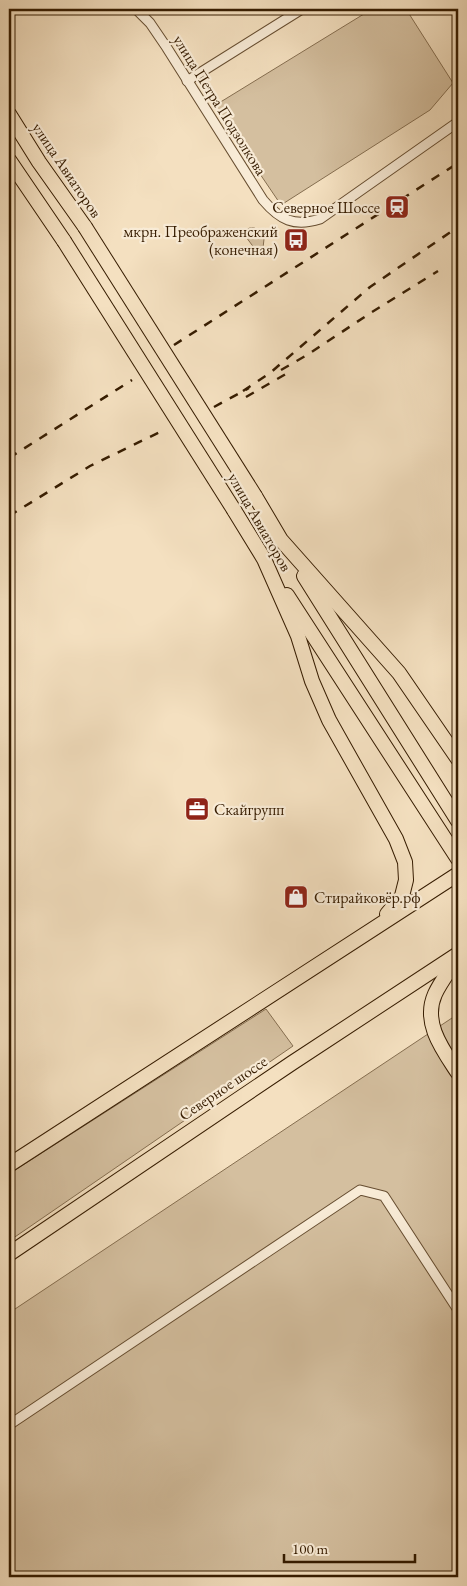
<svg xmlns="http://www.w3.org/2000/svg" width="467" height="1586" viewBox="0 0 467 1586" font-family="'EB Garamond',serif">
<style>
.green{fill:#d4bf9f;stroke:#856e50}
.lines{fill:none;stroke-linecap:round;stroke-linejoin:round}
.minor-casing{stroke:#664d30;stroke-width:11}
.primary-casing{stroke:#361c00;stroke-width:16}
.minor{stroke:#f8ebd6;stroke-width:9}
.primary{stroke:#f4e0c0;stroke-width:14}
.rail{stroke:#361c00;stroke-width:2.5;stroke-dasharray:9 9;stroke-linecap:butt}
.primary-bridge-casing{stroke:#361c00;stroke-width:16;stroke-linecap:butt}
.primary-bridge{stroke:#f4e0c0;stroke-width:14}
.labels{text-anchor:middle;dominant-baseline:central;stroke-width:4.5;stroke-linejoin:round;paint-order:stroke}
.street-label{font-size:16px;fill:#361c00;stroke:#f8ebd6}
.poi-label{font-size:16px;fill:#361c00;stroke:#f8ebd6;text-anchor:end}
</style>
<rect width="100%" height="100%" fill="#f4e0c0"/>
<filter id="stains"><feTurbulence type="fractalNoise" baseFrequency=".004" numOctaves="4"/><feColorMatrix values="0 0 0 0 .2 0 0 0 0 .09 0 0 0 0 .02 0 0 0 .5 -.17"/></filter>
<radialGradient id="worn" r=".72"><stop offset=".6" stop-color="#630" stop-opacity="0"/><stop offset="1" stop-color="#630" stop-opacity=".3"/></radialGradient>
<g class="green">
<polygon points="372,9 406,9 453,83 430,110 281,205 214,106"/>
<polygon points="250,228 255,228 264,239 263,248 259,250 255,249 246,237 247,229"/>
<polygon points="266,1009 293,1046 9,1241 9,1174"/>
<polygon points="458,1014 458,1577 9,1577 9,1313"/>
</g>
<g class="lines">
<defs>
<g id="minor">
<path d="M136,9L150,23L167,48L263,200C280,220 294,227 320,219L458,122"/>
<polyline points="187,81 302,9"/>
<polyline points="9,1425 360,1190 384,1196 458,1310"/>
</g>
<g id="primary">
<polyline points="9,114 39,162 85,227"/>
<polyline points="9,160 64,241"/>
<polyline points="255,496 281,540 399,673 458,759"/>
<polyline points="234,510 264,559 298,636 312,681 329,720 396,839 405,862 406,880 402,896 387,914"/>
<polyline points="304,576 458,821"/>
<polyline points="287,595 458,859"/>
<path d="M458,957C451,969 441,981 435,994C422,1023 443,1050 458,1073"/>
<polyline points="9,1165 458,874"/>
<polyline points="9,1254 292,1063 458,954"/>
</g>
</defs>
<use href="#minor" class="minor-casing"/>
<use href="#primary" class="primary-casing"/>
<use href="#minor" class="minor"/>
<use href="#primary" class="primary"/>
<g class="rail">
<polyline points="174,345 458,163"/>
<polyline points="281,370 307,355 372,312 438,271"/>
<polyline points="243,391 270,373 370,287 458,227"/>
<polyline points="246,397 291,371"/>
<polyline points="214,407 249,388"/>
<polyline points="9,458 132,380"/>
<polyline points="9,516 90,466 164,430"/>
</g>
<defs>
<g id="primary-bridge">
<polyline points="85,227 255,496"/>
<polyline points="64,241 234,510"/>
</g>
</defs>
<use href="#primary-bridge" class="primary-bridge-casing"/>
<use href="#primary-bridge" class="primary-bridge"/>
</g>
<defs>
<symbol id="station-square" viewBox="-11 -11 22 22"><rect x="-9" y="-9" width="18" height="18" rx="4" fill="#8f2418" stroke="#f8ebd6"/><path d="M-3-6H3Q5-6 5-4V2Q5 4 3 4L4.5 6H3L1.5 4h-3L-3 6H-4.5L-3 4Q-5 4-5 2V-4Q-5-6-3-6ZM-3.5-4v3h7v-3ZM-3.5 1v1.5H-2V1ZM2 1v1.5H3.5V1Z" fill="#fff"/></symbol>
<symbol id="bus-square" viewBox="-11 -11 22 22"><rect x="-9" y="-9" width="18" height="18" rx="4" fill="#8f2418" stroke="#f8ebd6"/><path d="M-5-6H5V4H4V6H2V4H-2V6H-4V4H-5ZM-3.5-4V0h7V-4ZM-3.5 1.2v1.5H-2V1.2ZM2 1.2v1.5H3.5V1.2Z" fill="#fff"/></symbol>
<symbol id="office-square" viewBox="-11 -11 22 22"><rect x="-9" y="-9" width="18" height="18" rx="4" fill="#8f2418" stroke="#f8ebd6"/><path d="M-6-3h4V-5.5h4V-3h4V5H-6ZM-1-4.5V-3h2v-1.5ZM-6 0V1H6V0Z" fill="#fff"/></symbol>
<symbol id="shop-square" viewBox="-11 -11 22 22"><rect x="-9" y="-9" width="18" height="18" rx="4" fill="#8f2418" stroke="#f8ebd6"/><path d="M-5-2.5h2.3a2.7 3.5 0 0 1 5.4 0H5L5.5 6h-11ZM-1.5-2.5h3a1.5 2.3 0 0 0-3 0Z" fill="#fff"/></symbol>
</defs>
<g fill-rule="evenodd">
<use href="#station-square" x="383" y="193" width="28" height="28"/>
<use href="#bus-square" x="282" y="226" width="28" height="28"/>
<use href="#office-square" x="183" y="795" width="28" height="28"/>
<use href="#shop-square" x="282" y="883" width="28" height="28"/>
</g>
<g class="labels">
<g class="street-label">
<text transform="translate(220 105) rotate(58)">улица Петра Подзолкова</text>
<text transform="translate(67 170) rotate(56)">улица Авиаторов</text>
<text transform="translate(260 522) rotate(60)">улица Авиаторов</text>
<text transform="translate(223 1088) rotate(-34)">Северное шоссе</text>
</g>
<g class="poi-label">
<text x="380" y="207">Северное Шоссе</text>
<text x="278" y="231">мкрн. Преображенский<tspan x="278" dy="18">(конечная)</tspan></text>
<text x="214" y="809" text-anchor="start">Скайгрупп</text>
<text x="314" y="897" text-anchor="start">Стирайковёр.рф</text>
</g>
</g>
<rect width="467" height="1586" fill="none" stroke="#f4e0c0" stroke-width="30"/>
<rect x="10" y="10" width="447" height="1566" fill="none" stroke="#361c00" stroke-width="2.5"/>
<rect x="15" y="15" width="437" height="1556" fill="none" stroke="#361c00"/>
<path d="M284 1554v8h131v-8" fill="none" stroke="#361c00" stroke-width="2.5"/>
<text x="292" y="1554" font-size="15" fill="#361c00" stroke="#f8ebd6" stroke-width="4" paint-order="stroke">100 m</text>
<rect width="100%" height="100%" filter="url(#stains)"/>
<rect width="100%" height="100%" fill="url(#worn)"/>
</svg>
